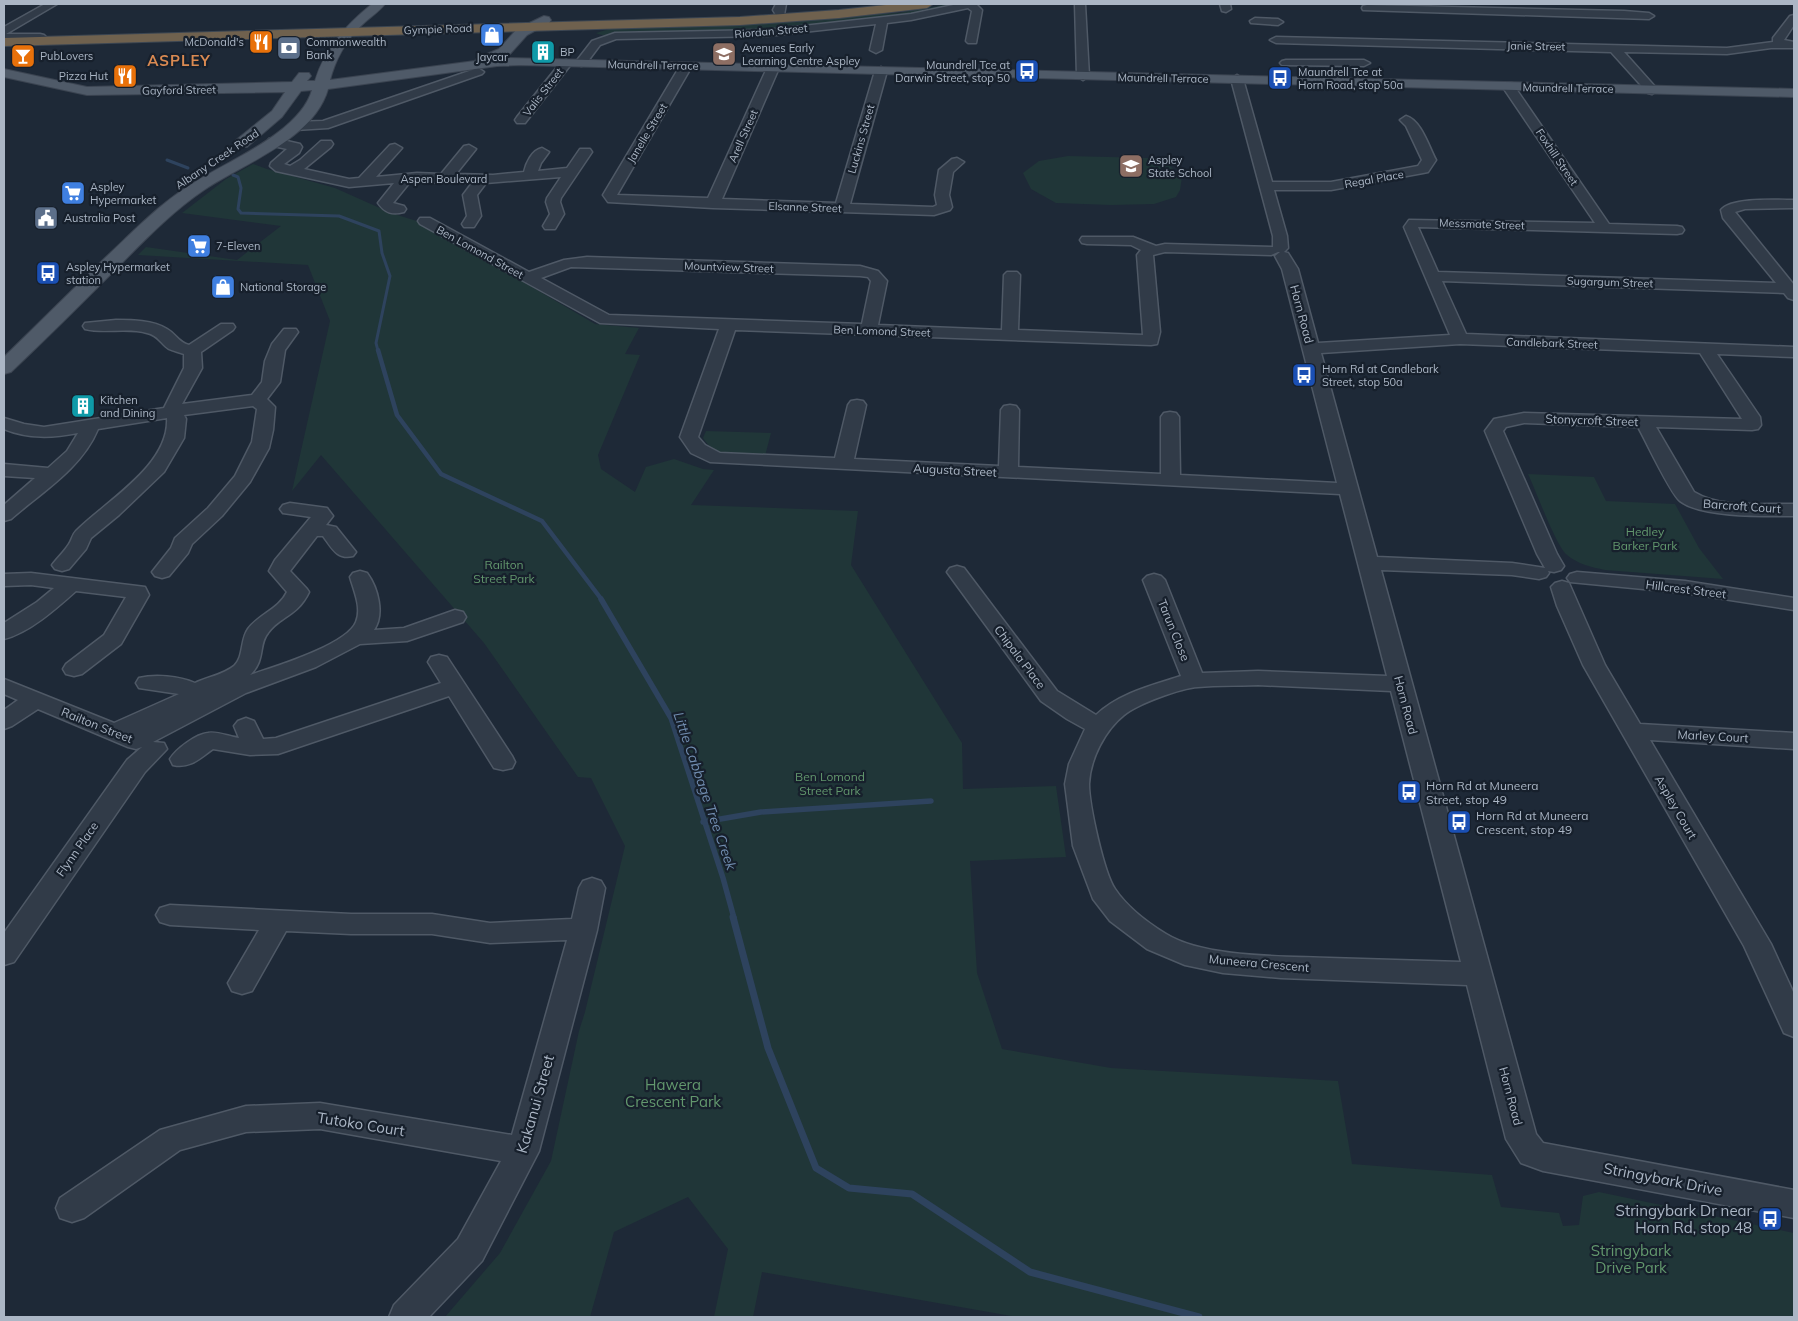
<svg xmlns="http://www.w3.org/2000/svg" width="1798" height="1321" viewBox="0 0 1798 1321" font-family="Mulish,sans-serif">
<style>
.green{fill:#203638}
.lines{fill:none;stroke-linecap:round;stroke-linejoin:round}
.stream-far3{stroke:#2e435e;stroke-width:3}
.stream-far2{stroke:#2e435e;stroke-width:4.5}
.stream-far1{stroke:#2e435e;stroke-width:5.5}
.stream{stroke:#2e435e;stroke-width:7}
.minor-casing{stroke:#4f5966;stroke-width:3}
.major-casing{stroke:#3b4451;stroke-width:2}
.highway-casing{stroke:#3c4652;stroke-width:2}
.minor{fill:#313b48;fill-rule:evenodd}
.major{fill:#4f5a68;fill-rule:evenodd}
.highway{fill:#6f614e;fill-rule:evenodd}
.labels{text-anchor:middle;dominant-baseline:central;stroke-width:4.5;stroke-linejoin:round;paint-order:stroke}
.far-street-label{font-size:11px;fill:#abb6c5;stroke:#17202c}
.far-poi-label{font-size:11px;fill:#abb6c5;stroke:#17202c;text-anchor:start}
.street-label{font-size:12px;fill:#abb6c5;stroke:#17202c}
.park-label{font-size:12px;fill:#62976d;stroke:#17202c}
.poi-label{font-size:12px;fill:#abb6c5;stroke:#17202c;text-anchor:start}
.water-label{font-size:14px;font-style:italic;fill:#718db0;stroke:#17202c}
.far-district-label{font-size:15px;font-weight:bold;letter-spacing:1px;fill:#da8a52;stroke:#17202c}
.near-park-label{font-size:15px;fill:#62976d;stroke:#17202c}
.near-street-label{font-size:15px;fill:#abb6c5;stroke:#17202c}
.near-poi-label{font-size:15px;fill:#abb6c5;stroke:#17202c;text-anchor:end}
</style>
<rect width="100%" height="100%" fill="#1e2937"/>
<g class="green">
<path d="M949,4H964C861,26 754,36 649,32C635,32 607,39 596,33L613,28L899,13Z"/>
<polygon points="1068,156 1149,158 1169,165 1182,177 1180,190 1176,197 1154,204 1111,205 1056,203 1031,189 1023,173 1039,161"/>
<polygon points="253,164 267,169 335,188 391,213 423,223 595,324 639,328 625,354 640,355 598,455 601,469 635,492 646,467 674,459 703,469 714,470 691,505 858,511 851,565 962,743 963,789 1056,786 1066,857 970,861 977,973 1002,1049 1111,1068 1338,1081 1352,1164 1492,1175 1501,1207 1559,1213 1563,1226 1579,1225 1583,1196 1599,1192 1794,1233 1794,1317 1017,1317 762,1272 753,1317 714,1317 728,1249 688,1197 614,1232 590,1317 445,1317 500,1253 551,1161 579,1031 585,1012 625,846 591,778 578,777 484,643 321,455 292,491 330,321 308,265 138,255 146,247 237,260 281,226 182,213 226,179"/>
<path d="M706,431L771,433L765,456C742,455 716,459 703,438Z"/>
<path d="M1528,474L1594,477L1606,501L1675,504L1699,548L1723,579L1605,570C1591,567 1577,564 1566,554C1555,543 1536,491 1528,474Z"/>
</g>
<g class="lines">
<g class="stream-far3">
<polyline points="167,160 188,168"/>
<polyline points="233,175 238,177 241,188 238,209 241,213 339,216 379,231 382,253 390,276 376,343 378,351"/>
</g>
<polyline class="stream-far2" points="378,350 397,415 441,474 542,521 602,600"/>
<g class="stream-far1">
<polyline points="601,599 671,718 723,878 734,918"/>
<polyline points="703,822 761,812 931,801"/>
</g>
<polyline class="stream" points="733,917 768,1048 816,1168 849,1188 912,1194 1030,1272 1199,1317"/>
<defs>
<g id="minor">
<polygon points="45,4 57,4 6,34 40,34 44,35 46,37 44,39 4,40 4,27"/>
<polygon points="776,4 786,4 784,15 776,15 773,10"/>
<polygon points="958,4 976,4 982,10 976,43 968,43 966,41 972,11 968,8 911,20 887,23 882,50 876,53 870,50 876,24 767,36 616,39 600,45 585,65 581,66 575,63 592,41 615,33 767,30 911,14"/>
<polygon points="1075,4 1085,4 1089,76 1083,80 1077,76"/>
<polygon points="1220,4 1230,4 1231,9 1226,12 1222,11"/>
<polygon points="1367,5 1624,11 1649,13 1654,16 1649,19 1363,10 1362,8 1363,6"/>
<polygon points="1794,15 1794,25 1784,40 1794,42 1794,48 1771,48 1727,54 1624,52 1658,90 1652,94 1648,93 1611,52 1276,43 1270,40 1276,37 1727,48 1773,42 1773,38 1790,16"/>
<polygon points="1255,18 1278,19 1283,22 1278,25 1251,23 1250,21"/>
<polygon points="566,60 572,63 525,123 517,123 515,120 517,117 562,61"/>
<polygon points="1286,60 1364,60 1370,63 1364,66 1282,65 1280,63 1282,61"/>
<polygon points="686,63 692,66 617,195 708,198 767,68 773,65 779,68 722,199 836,203 875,71 881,67 887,71 850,204 933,207 937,205 935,195 939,170 952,159 957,158 964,162 953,172 949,195 952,207 950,210 934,215 713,208 608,202 603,195 680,66"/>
<polygon points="478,68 484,72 482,74 328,128 295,130 289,126 295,122 323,121"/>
<path d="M1237,75L1243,79L1272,182H1331L1418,166L1422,160L1406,126L1400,120L1406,116C1421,120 1429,147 1436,160L1428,172L1423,173L1331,190H1274L1287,236L1288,248L1284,252L1288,253L1298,269L1318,343L1450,335L1404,227L1409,220L1595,223L1502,86L1504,83H1512L1609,224L1677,226L1682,227L1684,230L1682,233L1677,234L1418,227L1438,272L1776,283L1723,218L1721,210C1731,197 1778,200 1794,200V208L1745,209L1735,212L1794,285V300L1788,298L1784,293L1442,281L1466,334L1794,347V357L1717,354L1760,417L1761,425L1758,429L1752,430L1656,427L1694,492C1722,509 1762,503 1794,504V516C1767,516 1702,518 1680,501C1670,493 1646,441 1638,427L1524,423L1506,427L1503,431L1557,554L1564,566L1561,570L1554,572L1548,571L1549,573L1546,577L1539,579L1512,575L1381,570L1536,1134L1543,1143L1794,1190V1218L1543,1171L1521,1163L1506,1139L1467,985L1281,978L1223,973L1185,965L1147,949L1110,921L1093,899L1073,846L1065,784L1069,764L1085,729L1067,719L1041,701L947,572L950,568L957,566L964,568L1057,691L1096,715C1120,693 1150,686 1181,676L1143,580L1147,576L1154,574L1161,576L1165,580L1202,673L1258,671L1387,676L1340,494L710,462L691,453L680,437L719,329L600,323L420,224L418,221L420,218H430L529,272L564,260L587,257L860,266L878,271L887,281L878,325L1002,330L1004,275L1007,272H1017L1020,275L1018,330L1143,335L1137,255L1141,250L1131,245L1087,244L1082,243L1080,240L1082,237H1133L1156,246L1165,244L1273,247V236L1231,79ZM1165,252L1271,255L1278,252H1280L1275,256L1282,269L1337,483L1180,475L1179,417L1176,413L1170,412L1164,413L1161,417V474L1018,467L1019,410L1016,406L1010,405L1004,406L1001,410L999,466L854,459L866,405L863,401L857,400L851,401L848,405L835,458L720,453L705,445L698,437L735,330L1151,345L1157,344L1160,332L1153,255ZM571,267L860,276L868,277L871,281L862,324L609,315L541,278ZM1460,344L1700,353L1742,419L1524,413L1494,419L1485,431L1537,554L1545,568L1512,563L1377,557L1321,353ZM1258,685L1391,691L1461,962C1417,961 1373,959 1329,958C1283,956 1205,958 1166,934C1148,923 1127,907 1115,889C1104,873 1089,805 1089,784C1090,759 1105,730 1124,715C1137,704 1181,688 1198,687C1218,685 1238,686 1258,685Z"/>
<path d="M274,138L300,144L302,147L299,153L284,164L290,166L300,160L321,141H331L333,144L331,147L304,169L349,179L359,178L390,145L395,144L402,148L376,177L417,173L441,174L464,146L469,145L476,149L456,174L493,175L524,172C526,163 532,150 542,148L549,152L541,163L538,171L567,168L580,149H590L592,152L561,198L560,202L564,214L555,229H545L543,226L550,214L546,202L547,198L561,177L486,183L477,195L481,216L474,227H464L462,224L467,216L463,195L472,183L410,182L393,203L404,206L406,209L404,212C392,215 385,213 378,203L394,183L349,187L276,171L270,166L271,163L287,149L269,145L268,142L269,139Z"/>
<path d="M116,320C132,320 153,320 167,329C176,334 178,342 189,345L221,324H233L235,327L233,330L201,352L202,368L182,404L252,395L262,382L265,361L272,344L284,329H296L298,332L285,350L280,382L267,399L275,407L273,430L269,448L250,482L222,516L192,544L188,553L169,576L162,578L155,576L152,572L171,548L175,538L208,508L235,476L252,442L257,409L253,406L184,415L186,419L184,438L164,472L119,515L91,538L86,549L69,569L62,571L55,569L52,565C57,558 64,552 69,544C72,540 72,535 76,531C106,501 170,465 167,418L98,429C82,468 42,492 11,519L4,521V505L35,478L4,476V464L48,468L67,451L78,433C52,438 29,439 4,429V418L24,424L44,427L164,408L184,368V354C179,352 173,351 169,349C161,344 158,335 147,333C127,327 105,334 85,329L83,326L85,323Z"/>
<path d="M290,503L327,508L333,516L326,525L336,527L356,552L353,556C337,560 332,548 323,536H317L290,571L307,589L309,592C297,617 280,616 268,633C258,645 266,660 250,675C274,667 347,645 356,622C362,608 354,591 350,577L353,573L360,571L367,573C378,588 385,614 374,630L404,628L455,610L463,612L466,617L463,622L407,641L360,644L316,667L246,693L153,742L164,743L167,749L145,772L14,962L4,965V933L127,760L142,747L136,749L128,747L38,709L12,726L4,729V710L18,700L4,694V679L114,723L179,694L139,688L136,683L139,678C155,674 179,676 195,683C207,677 223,675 234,666C244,657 240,640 248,629C259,614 279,609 287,592L269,571L275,560L311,517L283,513L280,509L283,505Z"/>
<polygon points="1577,572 1685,581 1794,598 1794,610 1685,593 1570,582 1567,578 1570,574"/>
<path d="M31,573L137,586L145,587L149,595L121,644L82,674L74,676L66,674L63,669L66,664L104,635L126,597L76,591C57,608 29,633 4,639V623L37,602L54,588L31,585L4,586V574Z"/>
<polygon points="1562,581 1569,583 1605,665 1640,724 1794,733 1794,749 1650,740 1771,944 1794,994 1794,1037 1784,1033 1744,946 1583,665 1557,606 1551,587 1555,583"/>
<path d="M439,655L447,657L512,756L515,762L512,768L503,770L494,768L449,696L278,754L250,755L213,749C200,758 190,769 173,765L170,759C176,749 196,734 208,733C217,731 230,737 239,738L234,726L238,721L246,718L254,721L263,739L276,738L441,683L428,662L431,657Z"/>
<polygon points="592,878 601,881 605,888 597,930 539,1151 482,1261 429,1317 389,1317 394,1305 458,1239 501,1161 320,1129 246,1132 180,1150 84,1218 72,1222 60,1218 56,1208 60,1198 160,1130 246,1106 320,1103 512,1135 567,940 490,943 432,934 351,934 286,931 252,991 242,994 232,991 228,983 259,930 170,925 160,922 156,915 160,908 170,905 351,914 432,914 490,923 572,919 579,888 583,881"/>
</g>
<path id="major" d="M372,4H385C378,13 367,19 359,28C345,42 335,61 330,80L475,61L477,58L499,49L517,29L544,16L549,17L551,20L549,23L527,35L509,55L503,58L1794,89V97L520,65L497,66L328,89C314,139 244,163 204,190C170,213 143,242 114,271C80,305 46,339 11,372L4,374V357C38,324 71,291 105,258C134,231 161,202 195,182C230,160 300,132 312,90L301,91L282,117L247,147H235L233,144L235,141L272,111L285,92L87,95L4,77V69L87,87L292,82L299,73H309L311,76L307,81H315C325,48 346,25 372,4Z"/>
<polygon id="highway" points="895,4 933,4 927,8 839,18 740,25 4,46 4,38 740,17 839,10"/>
</defs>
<use href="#minor" class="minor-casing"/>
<use href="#major" class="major-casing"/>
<use href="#highway" class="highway-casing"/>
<use href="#minor" class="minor"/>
<use href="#major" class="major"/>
<use href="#highway" class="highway"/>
</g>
<defs>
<symbol id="shop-square" viewBox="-11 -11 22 22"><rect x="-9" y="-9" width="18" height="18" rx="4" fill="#3f7fe0" stroke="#17202c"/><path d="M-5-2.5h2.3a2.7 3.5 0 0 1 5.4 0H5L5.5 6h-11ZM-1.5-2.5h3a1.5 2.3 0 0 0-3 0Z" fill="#fff"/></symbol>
<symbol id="restaurant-square" viewBox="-11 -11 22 22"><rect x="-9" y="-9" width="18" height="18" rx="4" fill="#e8710a" stroke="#17202c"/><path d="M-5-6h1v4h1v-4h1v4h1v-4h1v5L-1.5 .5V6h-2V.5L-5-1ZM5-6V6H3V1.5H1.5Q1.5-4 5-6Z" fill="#fff"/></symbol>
<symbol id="bank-square" viewBox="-11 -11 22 22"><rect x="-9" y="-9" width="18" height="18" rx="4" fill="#5c6f8a" stroke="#17202c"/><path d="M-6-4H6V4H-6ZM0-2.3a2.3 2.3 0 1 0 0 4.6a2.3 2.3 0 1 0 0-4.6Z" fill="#fff"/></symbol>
<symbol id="building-square" viewBox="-11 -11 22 22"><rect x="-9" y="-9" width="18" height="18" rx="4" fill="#0f9aa8" stroke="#17202c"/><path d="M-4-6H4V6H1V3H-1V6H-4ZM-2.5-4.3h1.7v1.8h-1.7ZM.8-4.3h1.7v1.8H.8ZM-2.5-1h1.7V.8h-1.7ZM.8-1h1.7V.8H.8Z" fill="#fff"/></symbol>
<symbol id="school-square" viewBox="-11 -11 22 22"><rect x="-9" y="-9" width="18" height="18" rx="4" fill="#8d6e63" stroke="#17202c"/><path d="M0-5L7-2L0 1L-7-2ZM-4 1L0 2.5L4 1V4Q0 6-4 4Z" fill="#fff"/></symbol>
<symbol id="bar-square" viewBox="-11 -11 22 22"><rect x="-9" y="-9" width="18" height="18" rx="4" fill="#e8710a" stroke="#17202c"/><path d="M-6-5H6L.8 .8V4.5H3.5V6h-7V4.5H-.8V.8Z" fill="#fff"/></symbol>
<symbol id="bus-square" viewBox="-11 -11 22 22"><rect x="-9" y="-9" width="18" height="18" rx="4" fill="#1a4fb4" stroke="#17202c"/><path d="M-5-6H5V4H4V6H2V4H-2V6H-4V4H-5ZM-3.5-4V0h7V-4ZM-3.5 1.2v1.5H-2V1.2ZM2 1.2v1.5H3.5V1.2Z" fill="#fff"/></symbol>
<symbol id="supermarket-square" viewBox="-11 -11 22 22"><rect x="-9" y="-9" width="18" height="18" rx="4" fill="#3f7fe0" stroke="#17202c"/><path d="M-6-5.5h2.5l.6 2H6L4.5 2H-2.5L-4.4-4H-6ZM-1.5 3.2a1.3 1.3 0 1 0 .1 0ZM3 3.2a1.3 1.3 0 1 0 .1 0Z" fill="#fff"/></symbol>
<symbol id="civic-square" viewBox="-11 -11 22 22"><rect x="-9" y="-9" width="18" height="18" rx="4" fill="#5c6f8a" stroke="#17202c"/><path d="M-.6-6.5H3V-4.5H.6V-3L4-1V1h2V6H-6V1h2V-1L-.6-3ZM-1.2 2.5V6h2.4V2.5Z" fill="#fff"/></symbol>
</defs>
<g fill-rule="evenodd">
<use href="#shop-square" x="478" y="21" width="28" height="28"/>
<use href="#restaurant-square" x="247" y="28" width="28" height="28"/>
<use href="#bank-square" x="275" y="34" width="28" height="28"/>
<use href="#building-square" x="529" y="38" width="28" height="28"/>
<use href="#school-square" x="710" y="40" width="28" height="28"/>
<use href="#bar-square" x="9" y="42" width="28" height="28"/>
<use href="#bus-square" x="1013" y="57" width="28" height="28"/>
<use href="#restaurant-square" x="111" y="62" width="28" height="28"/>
<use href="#bus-square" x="1266" y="64" width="28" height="28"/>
<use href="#school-square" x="1117" y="152" width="28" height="28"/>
<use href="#supermarket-square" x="59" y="179" width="28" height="28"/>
<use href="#civic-square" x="32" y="204" width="28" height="28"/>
<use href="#supermarket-square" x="185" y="232" width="28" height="28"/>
<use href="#bus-square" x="34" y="259" width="28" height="28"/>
<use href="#shop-square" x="209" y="273" width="28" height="28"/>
<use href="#bus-square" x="1290" y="361" width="28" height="28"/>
<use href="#building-square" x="69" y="392" width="28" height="28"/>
<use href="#bus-square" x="1395" y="778" width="28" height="28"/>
<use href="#bus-square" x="1445" y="808" width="28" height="28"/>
<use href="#bus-square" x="1756" y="1205" width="28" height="28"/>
</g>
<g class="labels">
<g class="far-street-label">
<text transform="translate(438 29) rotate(-2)">Gympie Road</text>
<text transform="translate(771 31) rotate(-5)">Riordan Street</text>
<text transform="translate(1536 46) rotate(1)">Janie Street</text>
<text transform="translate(653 65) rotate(1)">Maundrell Terrace</text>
<text transform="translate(1163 78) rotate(1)">Maundrell Terrace</text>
<text transform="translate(1568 88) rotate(1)">Maundrell Terrace</text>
<text transform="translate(179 90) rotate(-1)">Gayford Street</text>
<text transform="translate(543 92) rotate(-52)">Valis Street</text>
<text transform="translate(647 133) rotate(-59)">Janelle Street</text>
<text transform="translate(743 136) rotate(-66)">Arell Street</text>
<text transform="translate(861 139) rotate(-74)">Luckins Street</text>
<text transform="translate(1557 157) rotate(56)">Foxhill Street</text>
<text transform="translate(217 159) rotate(-34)">Albany Creek Road</text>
<text x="444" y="179">Aspen Boulevard</text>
<text transform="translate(1374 179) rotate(-10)">Regal Place</text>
<text transform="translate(805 207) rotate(2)">Elsanne Street</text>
<text transform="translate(1482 224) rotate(2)">Messmate Street</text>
<text transform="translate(480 252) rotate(29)">Ben Lomond Street</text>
<text transform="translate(729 267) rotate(2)">Mountview Street</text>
<text transform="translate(1610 282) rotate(2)">Sugargum Street</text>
<text transform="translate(882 331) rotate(2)">Ben Lomond Street</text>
<text transform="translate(1552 343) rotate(2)">Candlebark Street</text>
</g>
<g class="far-poi-label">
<text x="244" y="42" text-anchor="end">McDonald's</text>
<text x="306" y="42">Commonwealth<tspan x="306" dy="13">Bank</tspan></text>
<text x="742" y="48">Avenues Early<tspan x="742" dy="13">Learning Centre Aspley</tspan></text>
<text x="560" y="52">BP</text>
<text x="40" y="56">PubLovers</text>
<text x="492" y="57" text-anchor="middle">Jaycar</text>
<text x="1010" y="65" text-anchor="end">Maundrell Tce at<tspan x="1010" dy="13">Darwin Street, stop 50</tspan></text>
<text x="1298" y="72">Maundrell Tce at<tspan x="1298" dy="13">Horn Road, stop 50a</tspan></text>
<text x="108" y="76" text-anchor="end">Pizza Hut</text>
<text x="1148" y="160">Aspley<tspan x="1148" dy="13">State School</tspan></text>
<text x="90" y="187">Aspley<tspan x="90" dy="13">Hypermarket</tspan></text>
<text x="64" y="218">Australia Post</text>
<text x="216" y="246">7-Eleven</text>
<text x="66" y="267">Aspley Hypermarket<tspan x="66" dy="13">station</tspan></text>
<text x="240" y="287">National Storage</text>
<text x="1322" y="369">Horn Rd at Candlebark<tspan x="1322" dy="13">Street, stop 50a</tspan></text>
<text x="100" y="400">Kitchen<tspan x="100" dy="13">and Dining</tspan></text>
</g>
<g class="street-label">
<text transform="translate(1302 314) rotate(75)">Horn Road</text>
<text transform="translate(1592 420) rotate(2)">Stonycroft Street</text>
<text transform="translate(955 470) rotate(3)">Augusta Street</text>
<text transform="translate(1742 506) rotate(4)">Barcroft Court</text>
<text transform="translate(1686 589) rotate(7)">Hillcrest Street</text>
<text transform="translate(1174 630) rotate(68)">Tarun Close</text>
<text transform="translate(1020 657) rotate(53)">Chipala Place</text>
<text transform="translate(1406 705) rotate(75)">Horn Road</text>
<text transform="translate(97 725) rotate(22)">Railton Street</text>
<text transform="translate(1713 736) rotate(3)">Marley Court</text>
<text transform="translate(1676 807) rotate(60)">Aspley Court</text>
<text transform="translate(77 849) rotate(-55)">Flynn Place</text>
<text transform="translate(1259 963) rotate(5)">Muneera Crescent</text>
<text transform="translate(1511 1096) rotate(75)">Horn Road</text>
</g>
<g class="park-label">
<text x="1645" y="531">Hedley<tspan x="1645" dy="14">Barker Park</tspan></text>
<text x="504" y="564">Railton<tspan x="504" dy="14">Street Park</tspan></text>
<text x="830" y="776">Ben Lomond<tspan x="830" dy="14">Street Park</tspan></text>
</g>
<g class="poi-label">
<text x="1426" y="785">Horn Rd at Muneera<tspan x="1426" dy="14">Street, stop 49</tspan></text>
<text x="1476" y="815">Horn Rd at Muneera<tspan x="1476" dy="14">Crescent, stop 49</tspan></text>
</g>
<g class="water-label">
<text transform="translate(705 791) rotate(71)">Little Cabbage Tree Creek</text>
</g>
<g class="far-district-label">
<text x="179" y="60">ASPLEY</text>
</g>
<g class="near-park-label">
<text x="673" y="1084">Hawera<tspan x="673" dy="17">Crescent Park</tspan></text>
<text x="1631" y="1250">Stringybark<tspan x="1631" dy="17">Drive Park</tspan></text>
</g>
<g class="near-street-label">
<text transform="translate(535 1104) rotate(-74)">Kakanui Street</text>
<text transform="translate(361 1124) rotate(9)">Tutoko Court</text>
<text transform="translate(1663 1179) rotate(11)">Stringybark Drive</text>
</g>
<g class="near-poi-label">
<text x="1752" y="1210">Stringybark Dr near<tspan x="1752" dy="17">Horn Rd, stop 48</tspan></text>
</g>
</g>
<rect width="1798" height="1321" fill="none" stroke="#abb6c5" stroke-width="10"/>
</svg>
